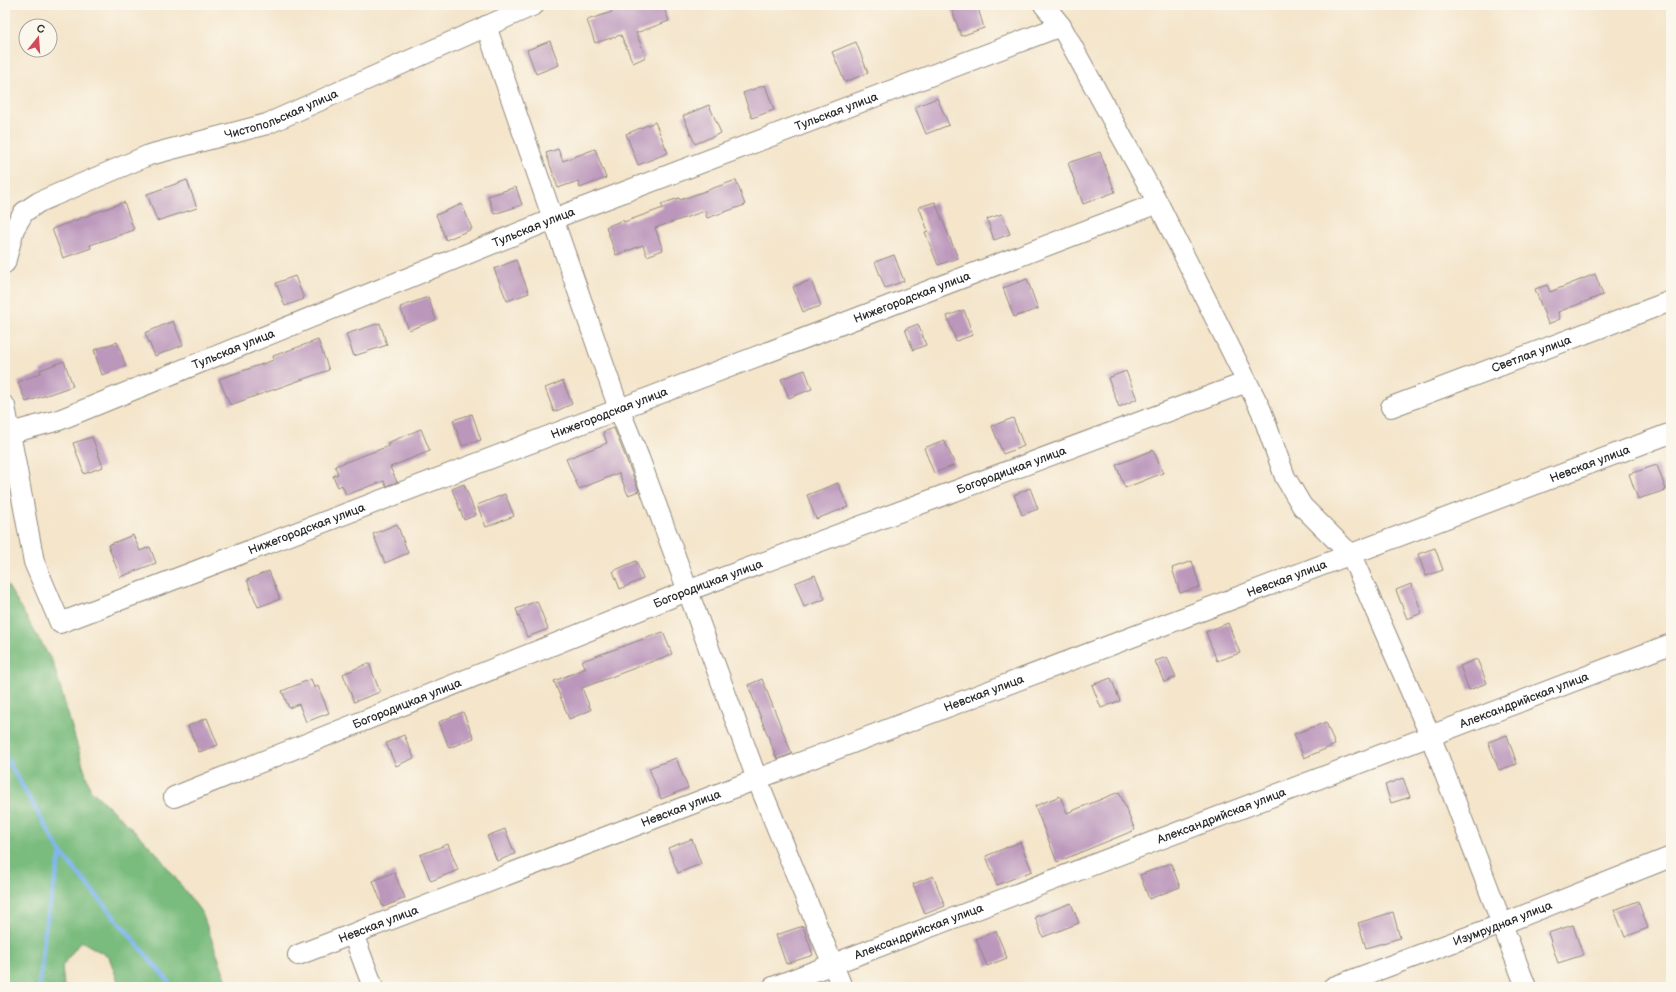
<svg xmlns="http://www.w3.org/2000/svg" width="1676" height="992" viewBox="0 0 1676 992" font-family="'Balsamiq Sans',sans-serif">
<style>
.forest{fill:#7abc7e;stroke:#527454}
.lines{fill:none;stroke-linecap:round;stroke-linejoin:round}
.stream{stroke:#80b6ef;stroke-width:4.5}
.building{fill:#bb97bc}
.minor-casing{stroke:#90887b;stroke-width:22}
.minor{stroke:#fff;stroke-width:20}
.labels{text-anchor:middle;dominant-baseline:central;stroke-width:3.5;stroke-linejoin:round;paint-order:stroke}
.street-label{font-size:12px;fill:#2b2b2b;stroke:#fbf7ec}
</style>
<rect width="100%" height="100%" fill="#fbf7ec"/>
<filter id="ink" filterUnits="userSpaceOnUse"><feTurbulence type="fractalNoise" baseFrequency=".025" numOctaves="2"/><feDisplacementMap in="SourceGraphic" scale="8" xChannelSelector="R" yChannelSelector="G"/><feConvolveMatrix kernelMatrix="1 2 1 2 8 2 1 2 1" color-interpolation-filters="sRGB"/></filter>
<filter id="wash" filterUnits="userSpaceOnUse"><feTurbulence type="fractalNoise" baseFrequency=".012" numOctaves="4" result="noise"/><feDisplacementMap in="SourceGraphic" scale="16" xChannelSelector="R" yChannelSelector="G"/><feGaussianBlur stdDeviation="0.9" result="paint"/><feColorMatrix in="noise" values="0 0 0 0 0 0 0 0 0 0 0 0 0 0 0 0 0 1.4 0 .05"/><feComposite in="paint" operator="in"/></filter>
<g filter="url(#wash)">
<rect width="100%" height="100%" fill="#f4e5cb"/>
<polygon class="forest" points="5,581 53,663 90,789 154,850 202,913 229,987 120,987 109,957 81,941 62,966 64,987 5,987"/>
<g class="lines">
<g class="stream">
<polyline points="5,756 61,853 168,981 170,987"/>
<polyline points="39,987 45,929 61,853"/>
</g>
</g>
<g id="blocks">
<g class="building">
<polygon points="609,5 663,5 669,21 636,33 646,57 633,63 621,35 595,43 587,20 612,12"/>
<polygon points="957,5 977,5 984,28 961,36 951,7"/>
<polygon points="550,41 559,65 536,74 527,50"/>
<polygon points="856,42 868,73 845,82 832,52"/>
<polygon points="765,85 774,110 752,118 743,93"/>
<polygon points="937,98 949,125 926,134 915,107"/>
<polygon points="709,105 721,133 695,144 683,116"/>
<polygon points="655,122 668,153 638,165 626,134"/>
<polygon points="558,149 563,161 595,149 606,178 580,188 578,181 558,188 546,153"/>
<polygon points="1100,152 1115,192 1083,204 1068,163"/>
<polygon points="187,180 197,208 157,221 147,194"/>
<polygon points="736,180 745,205 707,218 705,211 655,228 663,250 647,256 643,245 616,255 606,227 623,220 624,222 663,208 661,204 679,198 680,200"/>
<polygon points="516,187 522,205 494,214 488,196"/>
<polygon points="124,202 134,230 90,245 91,248 63,258 52,229"/>
<polygon points="935,202 958,258 938,265 925,232 928,231 919,207"/>
<polygon points="462,204 472,229 446,240 436,215"/>
<polygon points="1002,214 1010,234 994,240 987,219"/>
<polygon points="894,255 904,281 885,288 875,262"/>
<polygon points="516,260 529,293 507,301 494,269"/>
<polygon points="1595,274 1603,295 1558,312 1560,319 1548,324 1535,289 1547,285 1550,292"/>
<polygon points="295,276 304,299 285,306 276,283"/>
<polygon points="1027,279 1038,309 1014,317 1003,288"/>
<polygon points="811,280 821,306 803,312 793,287"/>
<polygon points="428,297 436,320 409,330 400,307"/>
<polygon points="964,310 973,335 956,341 947,316"/>
<polygon points="173,321 183,345 155,356 145,333"/>
<polygon points="380,323 387,345 354,356 346,334"/>
<polygon points="918,324 926,345 913,350 905,329"/>
<polygon points="318,340 329,370 230,405 219,379 274,360 273,356"/>
<polygon points="117,342 126,366 102,375 94,350"/>
<polygon points="64,361 73,386 26,402 18,382 41,373 40,370"/>
<polygon points="805,370 812,389 789,398 781,379"/>
<polygon points="1126,371 1137,399 1119,407 1108,378"/>
<polygon points="563,381 572,404 554,412 545,388"/>
<polygon points="472,414 481,440 462,446 453,420"/>
<polygon points="1013,418 1024,446 1003,454 992,426"/>
<polygon points="614,428 639,491 628,495 619,473 579,489 566,459 607,443 603,432"/>
<polygon points="421,429 430,451 390,467 397,482 386,486 384,481 346,495 342,485 338,487 333,476 338,474 335,466 389,446 387,443"/>
<polygon points="92,437 103,467 84,474 73,443"/>
<polygon points="944,440 955,465 934,473 924,448"/>
<polygon points="1153,450 1163,473 1125,488 1116,465"/>
<polygon points="1657,465 1666,490 1638,499 1629,474"/>
<polygon points="838,483 848,507 816,519 807,495"/>
<polygon points="464,484 476,515 464,520 452,489"/>
<polygon points="1030,488 1038,509 1022,515 1014,495"/>
<polygon points="505,494 514,516 486,527 477,505"/>
<polygon points="397,524 408,553 385,563 373,534"/>
<polygon points="133,535 140,551 150,547 156,563 120,577 108,545"/>
<polygon points="1435,548 1443,570 1426,576 1418,554"/>
<polygon points="636,561 643,579 620,589 613,571"/>
<polygon points="1192,561 1200,587 1180,593 1172,568"/>
<polygon points="269,571 280,599 258,607 247,580"/>
<polygon points="815,575 825,599 804,607 795,583"/>
<polygon points="1411,584 1422,613 1407,619 1396,590"/>
<polygon points="537,601 548,629 527,637 516,609"/>
<polygon points="1228,623 1240,653 1217,661 1206,632"/>
<polygon points="663,632 672,654 582,688 591,710 569,719 554,681 586,668 582,661"/>
<polygon points="1167,657 1176,677 1164,682 1155,661"/>
<polygon points="1477,659 1487,683 1469,690 1460,666"/>
<polygon points="369,663 380,692 354,702 343,674"/>
<polygon points="1111,678 1120,701 1101,708 1092,685"/>
<polygon points="311,679 314,688 318,686 329,713 306,722 299,704 289,708 282,691"/>
<polygon points="762,679 792,754 777,759 748,685"/>
<polygon points="463,712 474,738 449,748 439,722"/>
<polygon points="207,718 218,745 199,752 188,726"/>
<polygon points="1326,722 1335,745 1304,758 1294,734"/>
<polygon points="404,735 414,758 396,766 386,743"/>
<polygon points="1507,735 1517,764 1499,770 1488,742"/>
<polygon points="676,758 688,788 661,799 649,768"/>
<polygon points="1403,778 1410,797 1391,803 1385,785"/>
<polygon points="1119,792 1135,830 1057,862 1035,806 1060,796 1067,813"/>
<polygon points="505,829 515,854 497,861 487,836"/>
<polygon points="692,839 701,864 678,873 668,848"/>
<polygon points="1020,842 1032,871 997,885 986,856"/>
<polygon points="448,844 458,870 431,881 420,855"/>
<polygon points="1171,863 1180,887 1149,899 1140,875"/>
<polygon points="394,872 405,898 383,907 373,881"/>
<polygon points="933,876 945,906 925,914 913,884"/>
<polygon points="1638,901 1648,928 1625,937 1614,910"/>
<polygon points="1071,903 1079,923 1043,937 1035,917"/>
<polygon points="1393,912 1400,938 1366,948 1358,923"/>
<polygon points="1573,925 1583,955 1558,963 1548,933"/>
<polygon points="803,926 813,955 786,964 776,935"/>
<polygon points="996,931 1007,958 987,966 976,939"/>
</g>
</g>
</g>
<g filter="url(#ink)">
<use href="#blocks" fill-opacity="0" stroke="#90887b" stroke-width="1"/>
<g class="lines">
<defs>
<g id="minor">
<polyline points="1044,5 1061,26 1158,203 1247,382 1261,410 1285,477 1302,506 1351,555 1430,735 1526,987"/>
<polyline points="486,26 619,409 639,458 757,779 842,987"/>
<path id="s1" d="M5,263L14,229L24,212L39,202L149,155L267,124L534,5"/>
<path id="s2" d="M5,406L34,562L60,623L1158,203"/>
<path id="s3" d="M1391,407L1671,301"/>
<path id="s4" d="M10,433L59,420L553,219L1061,26"/>
<path id="s5" d="M174,797L687,591L1247,382"/>
<polyline points="353,934 373,987"/>
<path id="s6" d="M298,955L757,779L1671,433"/>
<path id="s7" d="M773,987L1671,644"/>
<path id="s8" d="M1333,987L1502,924L1671,857"/>
</g>
</defs>
<use href="#minor" class="minor-casing"/>
<use href="#minor" class="minor"/>
</g>
</g>
<g class="labels">
<g class="street-label">
<text stroke="none"><textPath href="#s4" startOffset="887">Тульская улица</textPath></text>
<text stroke="none"><textPath href="#s1" startOffset="331">Чистопольская улица</textPath></text>
<text stroke="none"><textPath href="#s4" startOffset="563">Тульская улица</textPath></text>
<text stroke="none"><textPath href="#s2" startOffset="1137">Нижегородская улица</textPath></text>
<text stroke="none"><textPath href="#s4" startOffset="239">Тульская улица</textPath></text>
<text stroke="none"><textPath href="#s3" startOffset="150">Светлая улица</textPath></text>
<text stroke="none"><textPath href="#s2" startOffset="813">Нижегородская улица</textPath></text>
<text stroke="none"><textPath href="#s6" startOffset="1382">Невская улица</textPath></text>
<text stroke="none"><textPath href="#s5" startOffset="899">Богородицкая улица</textPath></text>
<text stroke="none"><textPath href="#s2" startOffset="489">Нижегородская улица</textPath></text>
<text stroke="none"><textPath href="#s6" startOffset="1058">Невская улица</textPath></text>
<text stroke="none"><textPath href="#s5" startOffset="575">Богородицкая улица</textPath></text>
<text stroke="none"><textPath href="#s6" startOffset="734">Невская улица</textPath></text>
<text stroke="none"><textPath href="#s7" startOffset="804">Александрийская улица</textPath></text>
<text stroke="none"><textPath href="#s5" startOffset="251">Богородицкая улица</textPath></text>
<text stroke="none"><textPath href="#s6" startOffset="410">Невская улица</textPath></text>
<text stroke="none"><textPath href="#s7" startOffset="480">Александрийская улица</textPath></text>
<text stroke="none"><textPath href="#s8" startOffset="181">Изумрудная улица</textPath></text>
<text stroke="none"><textPath href="#s6" startOffset="86">Невская улица</textPath></text>
<text stroke="none"><textPath href="#s7" startOffset="156">Александрийская улица</textPath></text>
</g>
</g>
<rect width="1676" height="992" fill="none" stroke="#fbf7ec" stroke-width="20"/>
<g transform="translate(38 38) rotate(17)"><circle r="19" fill="#fbf7ec" stroke="#a8a59f"/>
<path d="M0-3L7 15L0 10L-7 15Z" fill="#d1495b"/>
<text y="-6" font-size="11" font-weight="bold" text-anchor="middle" fill="#2b2b2b">С</text>
</g>
</svg>
